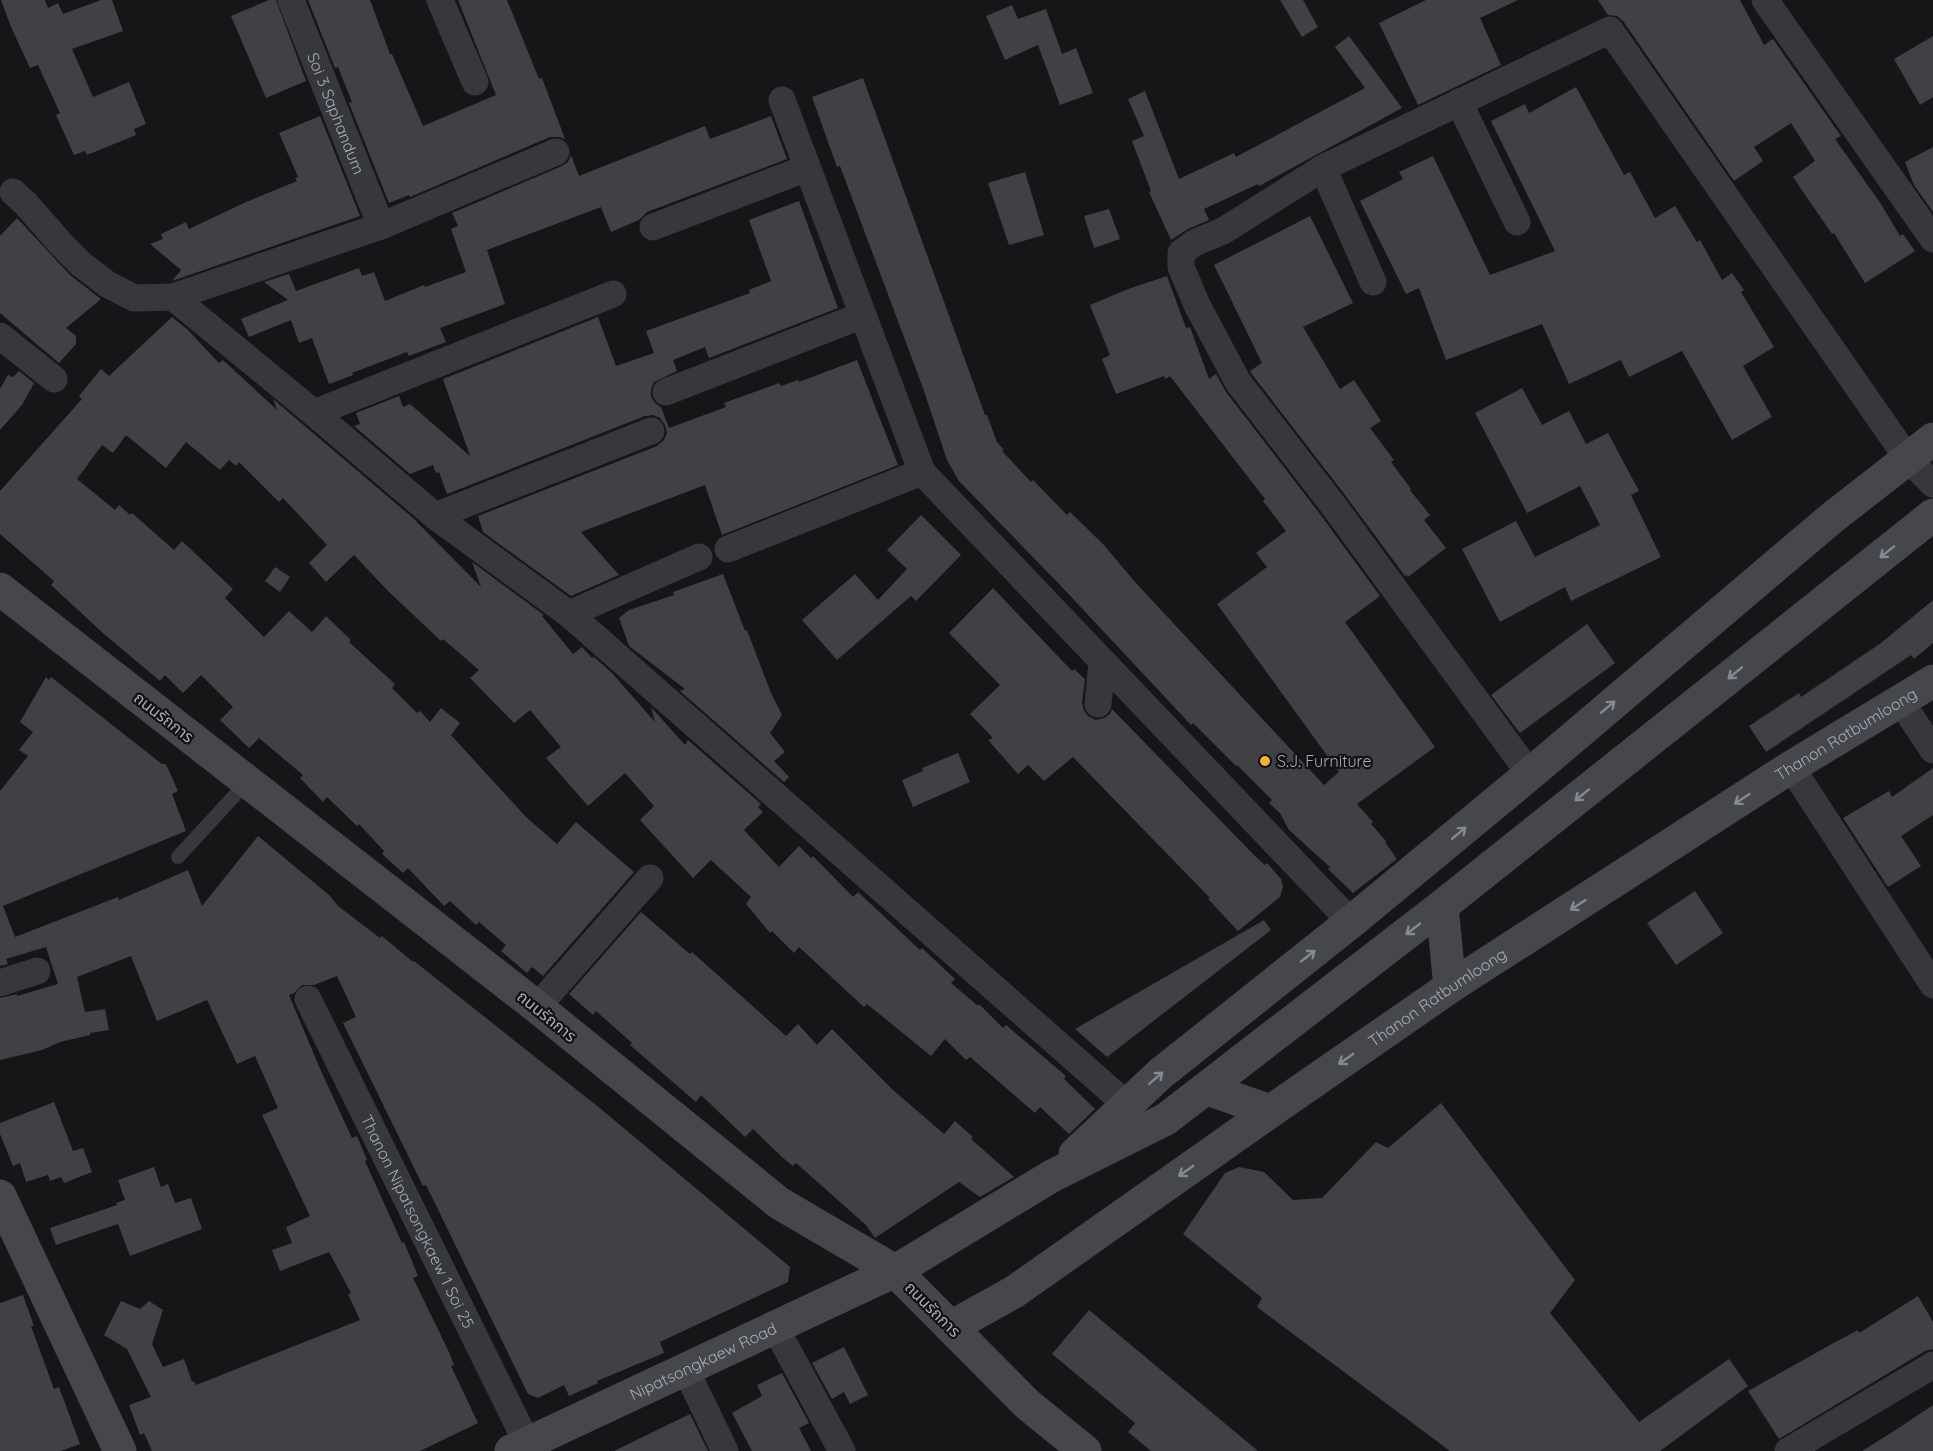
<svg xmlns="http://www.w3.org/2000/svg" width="1933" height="1451" viewBox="0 0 1933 1451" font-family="Quicksand,'Noto Sans Thai',sans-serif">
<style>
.building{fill:#404145}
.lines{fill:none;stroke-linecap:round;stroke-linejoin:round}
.lane{stroke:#37383d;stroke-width:14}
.street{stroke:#37383d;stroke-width:27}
.secondary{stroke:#45474d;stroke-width:33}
.oneway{stroke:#858993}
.poi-dot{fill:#f2b134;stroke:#111113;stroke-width:2}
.labels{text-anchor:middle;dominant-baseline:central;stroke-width:4.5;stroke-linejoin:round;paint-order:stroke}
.street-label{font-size:16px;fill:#a8adb8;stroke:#111113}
.poi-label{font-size:16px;fill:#a8adb8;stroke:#111113;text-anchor:start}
</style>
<rect width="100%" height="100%" fill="#161618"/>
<g class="building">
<polygon points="1,0 45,0 48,8 58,3 63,14 101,0 112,0 123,31 72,49 93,97 129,82 146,124 134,129 136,135 87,155 85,151 74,155 56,115 60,113 38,65 30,68 11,27"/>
<polygon points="269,0 276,0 306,81 266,98 231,16"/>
<polygon points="308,0 370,0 390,54 392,54 423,126 496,95 458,0 507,0 539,79 542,78 565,139 559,137 550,137 410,197 409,195 389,203 349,103 352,102 338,67 335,68"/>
<polygon points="1280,0 1303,0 1318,27 1302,37"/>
<polygon points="1426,0 1518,0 1480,18 1501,65 1418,105 1379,23"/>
<polygon points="1598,0 1740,0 1764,45 1773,39 1841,136 1835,139 1881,204 1900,236 1903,234 1915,251 1865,283 1834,233 1832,234 1793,177 1815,161 1791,123 1754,147 1763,161 1734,181 1623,21 1617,16 1608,15"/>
<polygon points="1012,5 1018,19 1046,9 1062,54 1076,48 1093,93 1060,105 1038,45 1005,60 986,16"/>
<polygon points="1349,36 1402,108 1259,186 1258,184 1204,209 1209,220 1188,229 1171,240 1149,192 1151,191 1132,141 1144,136 1128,99 1145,91 1179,179 1234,153 1236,157 1365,88 1335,47"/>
<polygon points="1933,36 1933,97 1920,105 1894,59"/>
<polygon points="863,78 985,415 987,415 997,442 1004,450 1002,451 1031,482 1033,480 1067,515 1070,512 1103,544 1135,582 1324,785 1339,772 1217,604 1267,567 1256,553 1286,531 1263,501 1265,499 1170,376 1165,379 1164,376 1116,394 1102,359 1110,355 1090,305 1128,289 1167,276 1186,328 1190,327 1209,379 1216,374 1226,392 1320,514 1380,596 1345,622 1435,747 1357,804 1373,822 1371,824 1386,841 1385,842 1397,859 1353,893 1328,869 1330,867 1289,830 1280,813 1269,803 1272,800 1237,765 1236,766 1193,723 1191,725 1061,586 959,481 947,460 923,388 840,166 837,167 812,97"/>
<polygon points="1576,87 1624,175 1630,172 1655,218 1675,206 1697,242 1700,240 1722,280 1732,273 1744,290 1741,292 1774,347 1743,366 1772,417 1732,440 1682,351 1629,377 1621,360 1569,384 1542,324 1446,360 1419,288 1406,294 1360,201 1403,179 1399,172 1433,156 1490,275 1555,251 1491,121 1525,104 1529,113"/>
<polygon points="320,116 360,216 172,281 181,270 150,244 163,239 161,234 186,222 189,229 244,203 297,181 295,178 298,177 279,133"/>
<polygon points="771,116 787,159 647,212 639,220 611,232 601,207 487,250 505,304 440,328 446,342 409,356 407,352 352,373 353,375 329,384 312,338 299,343 291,320 249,337 241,319 288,300 264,282 289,274 296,291 359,268 362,276 374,272 385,301 424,285 425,287 466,272 451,229 458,226 452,213 562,166 568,162 571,155 579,176 705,126 710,139"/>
<polygon points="1933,147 1933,212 1914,185 1905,162"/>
<polygon points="1025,172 1044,235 1009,245 988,183"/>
<polygon points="799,201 838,308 709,358 705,347 673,360 677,371 654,382 651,389 651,397 656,404 661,407 669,428 726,407 724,403 779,383 781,386 798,380 799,382 857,360 898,465 722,535 705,485 581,532 619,575 571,596 483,532 478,516 657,446 664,440 667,433 665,425 660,418 653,415 645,416 447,494 439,472 436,473 433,465 410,474 354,426 360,424 356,413 399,396 403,407 410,404 470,456 443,379 598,317 616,366 654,353 646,331 750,293 749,290 771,281 749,220"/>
<polygon points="1109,209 1120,239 1094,248 1084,216"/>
<polygon points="1310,216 1353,303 1303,327 1340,389 1354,380 1381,421 1370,428 1394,460 1391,462 1411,489 1410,490 1430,515 1424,520 1446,548 1408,577 1407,575 1405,576 1345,495 1251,373 1250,371 1262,363 1214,265"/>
<polygon points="17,218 70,275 101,299 66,328 76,336 76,344 59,363 0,313 0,236"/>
<polygon points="172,317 187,329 219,363 223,360 277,410 273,399 413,518 481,587 472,562 544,615 542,616 573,654 582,647 592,658 594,657 612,673 655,722 651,707 685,745 688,740 761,804 758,807 763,812 744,830 779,867 799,846 811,858 813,856 853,897 858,892 920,950 922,948 955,979 951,983 978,1006 979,1004 1003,1028 1006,1025 1066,1076 1064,1079 1095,1109 1069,1134 1040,1107 1035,1113 970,1057 966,1060 945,1039 931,1056 867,1004 864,1007 799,947 794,953 772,931 770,933 746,904 751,897 711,860 693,878 640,820 654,806 625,773 588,806 546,758 561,747 530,710 514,723 470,678 479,670 443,639 441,641 387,590 354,555 326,582 309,563 327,545 283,498 279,502 239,462 236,466 229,460 220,470 186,442 166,468 126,435 113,453 102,445 77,479 115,510 119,505 130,515 132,513 174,550 182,541 233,589 225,598 264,637 289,611 312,632 326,616 351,640 349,642 395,684 392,688 417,713 420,711 430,722 441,708 460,723 451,735 526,817 557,844 576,822 634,872 543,976 532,967 527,973 501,951 506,945 479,922 476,925 450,901 444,906 408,868 403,873 382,854 384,851 359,824 357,826 327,797 323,802 300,778 303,775 259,738 249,748 220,720 233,707 201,675 183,693 165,675 160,681 104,634 51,585 54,581 0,534 0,491 82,399 79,396 101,369 109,376"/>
<polygon points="19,371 34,383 22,405 0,430 0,389 8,375 13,377"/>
<polygon points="1522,388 1542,425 1569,411 1586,444 1608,433 1639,491 1631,495 1661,557 1571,601 1565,587 1500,622 1462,549 1516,521 1535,557 1600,525 1580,486 1527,513 1475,413"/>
<polygon points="921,515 961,555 916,601 911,596 837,660 802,620 855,574 878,600 907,569 887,550"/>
<polygon points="275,567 290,577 280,592 265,581"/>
<polygon points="723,574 745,631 747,630 771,693 782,715 770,733 785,752 774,761 789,777 784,782 680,691 685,689 629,646 619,618 629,610 674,595 673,592"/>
<polygon points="993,588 1072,671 1074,669 1085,679 1082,703 1084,711 1088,716 1096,720 1104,718 1110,714 1112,709 1255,856 1265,865 1267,863 1281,879 1283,887 1280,897 1238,931 1208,899 1210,898 1073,757 1044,781 1028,765 1018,774 988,740 993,738 970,714 1000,685 949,633"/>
<polygon points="1933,600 1933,643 1914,659 1911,655 1766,752 1749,726 1799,693 1801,697 1881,643"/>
<polygon points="1587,624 1615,663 1520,733 1491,695"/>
<polygon points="46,677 49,680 51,677 162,764 166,764 178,791 172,794 186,831 3,906 15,937 118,897 119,900 188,870 202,906 258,836 329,895 338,906 380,938 382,936 413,962 414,961 601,1109 790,1267 788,1282 660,1342 664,1353 597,1381 598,1383 569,1396 564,1385 538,1398 528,1394 426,1185 423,1186 343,1023 356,1017 337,976 314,985 302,985 294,993 289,995 321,1071 352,1138 357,1136 367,1160 365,1161 402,1243 404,1242 418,1276 413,1278 448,1350 454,1365 451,1366 478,1423 420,1451 152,1451 144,1433 140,1435 129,1405 151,1397 127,1349 104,1335 121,1301 140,1309 149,1301 163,1310 152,1344 163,1367 184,1359 192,1382 194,1381 196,1385 360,1320 348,1294 351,1293 329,1252 280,1271 272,1250 292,1243 286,1227 310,1216 262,1115 278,1108 255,1056 237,1064 207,1000 157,1021 131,956 77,977 85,1012 105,1009 109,1030 90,1033 90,1035 60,1042 42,1050 0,1060 0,998 17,994 17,996 58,984 46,947 6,959 8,964 0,966 0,791 28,756 19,750 33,732 20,722"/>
<polygon points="958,753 970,782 913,807 902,780 923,771 922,768"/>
<polygon points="1933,768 1933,815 1901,836 1921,866 1888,887 1843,818 1889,791 1892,797"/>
<polygon points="1695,891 1723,933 1676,965 1647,923"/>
<polygon points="641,912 690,954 692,952 786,1036 798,1024 817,1045 832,1029 893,1090 944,1134 955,1121 973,1137 971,1139 1014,1177 980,1197 959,1182 875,1238 866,1225 796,1163 793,1166 783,1158 753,1129 745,1137 701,1095 696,1102 630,1045 632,1043 596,1011 593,1015 569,994"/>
<polygon points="1264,920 1271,930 1107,1057 1075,1029"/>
<polygon points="54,1102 73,1151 83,1148 92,1172 64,1183 61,1177 50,1181 48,1175 26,1182 20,1163 13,1166 0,1134 0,1123"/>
<polygon points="1441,1103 1575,1280 1550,1313 1639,1422 1729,1359 1748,1386 1660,1451 1450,1451 1257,1307 1262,1298 1183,1234 1225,1173 1239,1167 1264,1172 1293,1200 1322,1198 1376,1142 1388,1148"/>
<polygon points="154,1167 161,1187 168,1184 175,1203 191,1198 202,1229 130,1256 118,1224 56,1245 50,1228 117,1205 116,1203 125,1200 118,1180"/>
<polygon points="23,1295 34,1326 31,1326 54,1389 59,1387 80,1444 61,1451 0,1451 0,1303"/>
<polygon points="1918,1296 1933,1322 1933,1349 1925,1351 1779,1439 1748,1391 1830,1345 1858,1330 1859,1333"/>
<polygon points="1089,1310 1258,1451 1151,1451 1128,1432 1135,1423 1052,1354"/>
<polygon points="844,1347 868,1395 850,1404 844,1392 832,1399 812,1363"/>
<polygon points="782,1373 809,1423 799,1428 811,1451 752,1451 732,1413 762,1396 757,1385"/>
<polygon points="1933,1405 1933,1451 1862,1451 1891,1433"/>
<polygon points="690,1414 708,1451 614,1451"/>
</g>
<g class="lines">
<polyline class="lane" points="178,857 247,782"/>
<g class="street">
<path id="s1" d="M291,0L381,226"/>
<polyline points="440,0 475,82"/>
<polyline points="1765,0 1933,239"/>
<polyline points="782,100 922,472 1351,922"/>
<polyline points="1459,102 1517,222"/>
<polyline points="1323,168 1373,282"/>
<polyline points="13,192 26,204 61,244 81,264 107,284 134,298 173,297 381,226 556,152"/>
<polyline points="653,227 807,168"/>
<polyline points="173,297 314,413 435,516 569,614 1126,1104"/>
<polyline points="0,336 54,379"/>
<polyline points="666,392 863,315"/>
<polyline points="314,413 613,294"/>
<polyline points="435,516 651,431"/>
<polyline points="728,549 922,472"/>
<polyline points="569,614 699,557"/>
<polyline points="1901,702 1933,750"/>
<polyline points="1098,704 1102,662"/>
<polyline points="1791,767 1933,985"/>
<polyline points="1530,774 1333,505 1238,382 1197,305 1181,267 1181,253 1194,243 1223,231 1323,168 1610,30 1908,459 1933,484"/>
<polyline points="0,983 37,971"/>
<path id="s2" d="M308,999L531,1451"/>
<polyline points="537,1007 650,878"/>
<polyline points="775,1327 842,1451"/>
<polyline points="686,1370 725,1451"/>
<polyline points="1788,1451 1933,1365"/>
</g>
<g class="secondary">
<polyline points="0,589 537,1007 779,1203 895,1271 1027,1404 1085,1451"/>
<polyline points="1442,906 1450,987"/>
<polyline points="1207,1089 1271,1111"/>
<polyline points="1075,1154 1160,1074 1351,922 1530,774 1833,517 1933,439"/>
<polyline points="0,1196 120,1451"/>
<path id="s3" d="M951,1327L1014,1292L1271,1111L1450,987L1791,767L1933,681"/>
<path id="s4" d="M511,1451L895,1271L1052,1176L1166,1119L1442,906L1933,515"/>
</g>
</g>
<defs><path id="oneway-shaft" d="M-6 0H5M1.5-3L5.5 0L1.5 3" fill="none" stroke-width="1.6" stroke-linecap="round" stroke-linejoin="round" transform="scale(1.5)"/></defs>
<g class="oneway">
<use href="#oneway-shaft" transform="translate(1887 552) rotate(141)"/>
<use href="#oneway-shaft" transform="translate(1735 673) rotate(141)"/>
<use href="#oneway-shaft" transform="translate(1608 707) rotate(-40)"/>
<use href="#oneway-shaft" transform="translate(1582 795) rotate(141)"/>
<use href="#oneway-shaft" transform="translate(1742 799) rotate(147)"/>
<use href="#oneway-shaft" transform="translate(1459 833) rotate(-40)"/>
<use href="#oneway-shaft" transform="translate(1578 905) rotate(147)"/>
<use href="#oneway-shaft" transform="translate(1413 929) rotate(142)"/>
<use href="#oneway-shaft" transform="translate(1308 956) rotate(-38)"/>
<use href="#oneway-shaft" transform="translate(1346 1059) rotate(145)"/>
<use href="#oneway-shaft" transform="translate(1156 1078) rotate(-41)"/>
<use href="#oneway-shaft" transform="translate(1186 1171) rotate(145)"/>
</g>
<circle class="poi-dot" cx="1265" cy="761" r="6"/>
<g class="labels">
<g class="street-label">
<text stroke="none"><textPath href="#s1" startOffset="122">Soi 3 Saphandum</textPath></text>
<text transform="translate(164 717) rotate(38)">ถนนรัถการ</text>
<text stroke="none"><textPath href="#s3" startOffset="1074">Thanon Ratbumloong</textPath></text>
<text stroke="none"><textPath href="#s3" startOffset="588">Thanon Ratbumloong</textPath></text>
<text transform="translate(547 1016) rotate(39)">ถนนรัถการ</text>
<text stroke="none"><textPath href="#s2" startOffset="248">Thanon Nipatsongkaew 1 Soi 25</textPath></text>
<text transform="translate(933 1309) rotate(45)">ถนนรัถการ</text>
<text stroke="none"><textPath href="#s4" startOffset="212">Nipatsongkaew Road</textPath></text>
</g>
<g class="poi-label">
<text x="1277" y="761">S.J. Furniture</text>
</g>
</g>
</svg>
